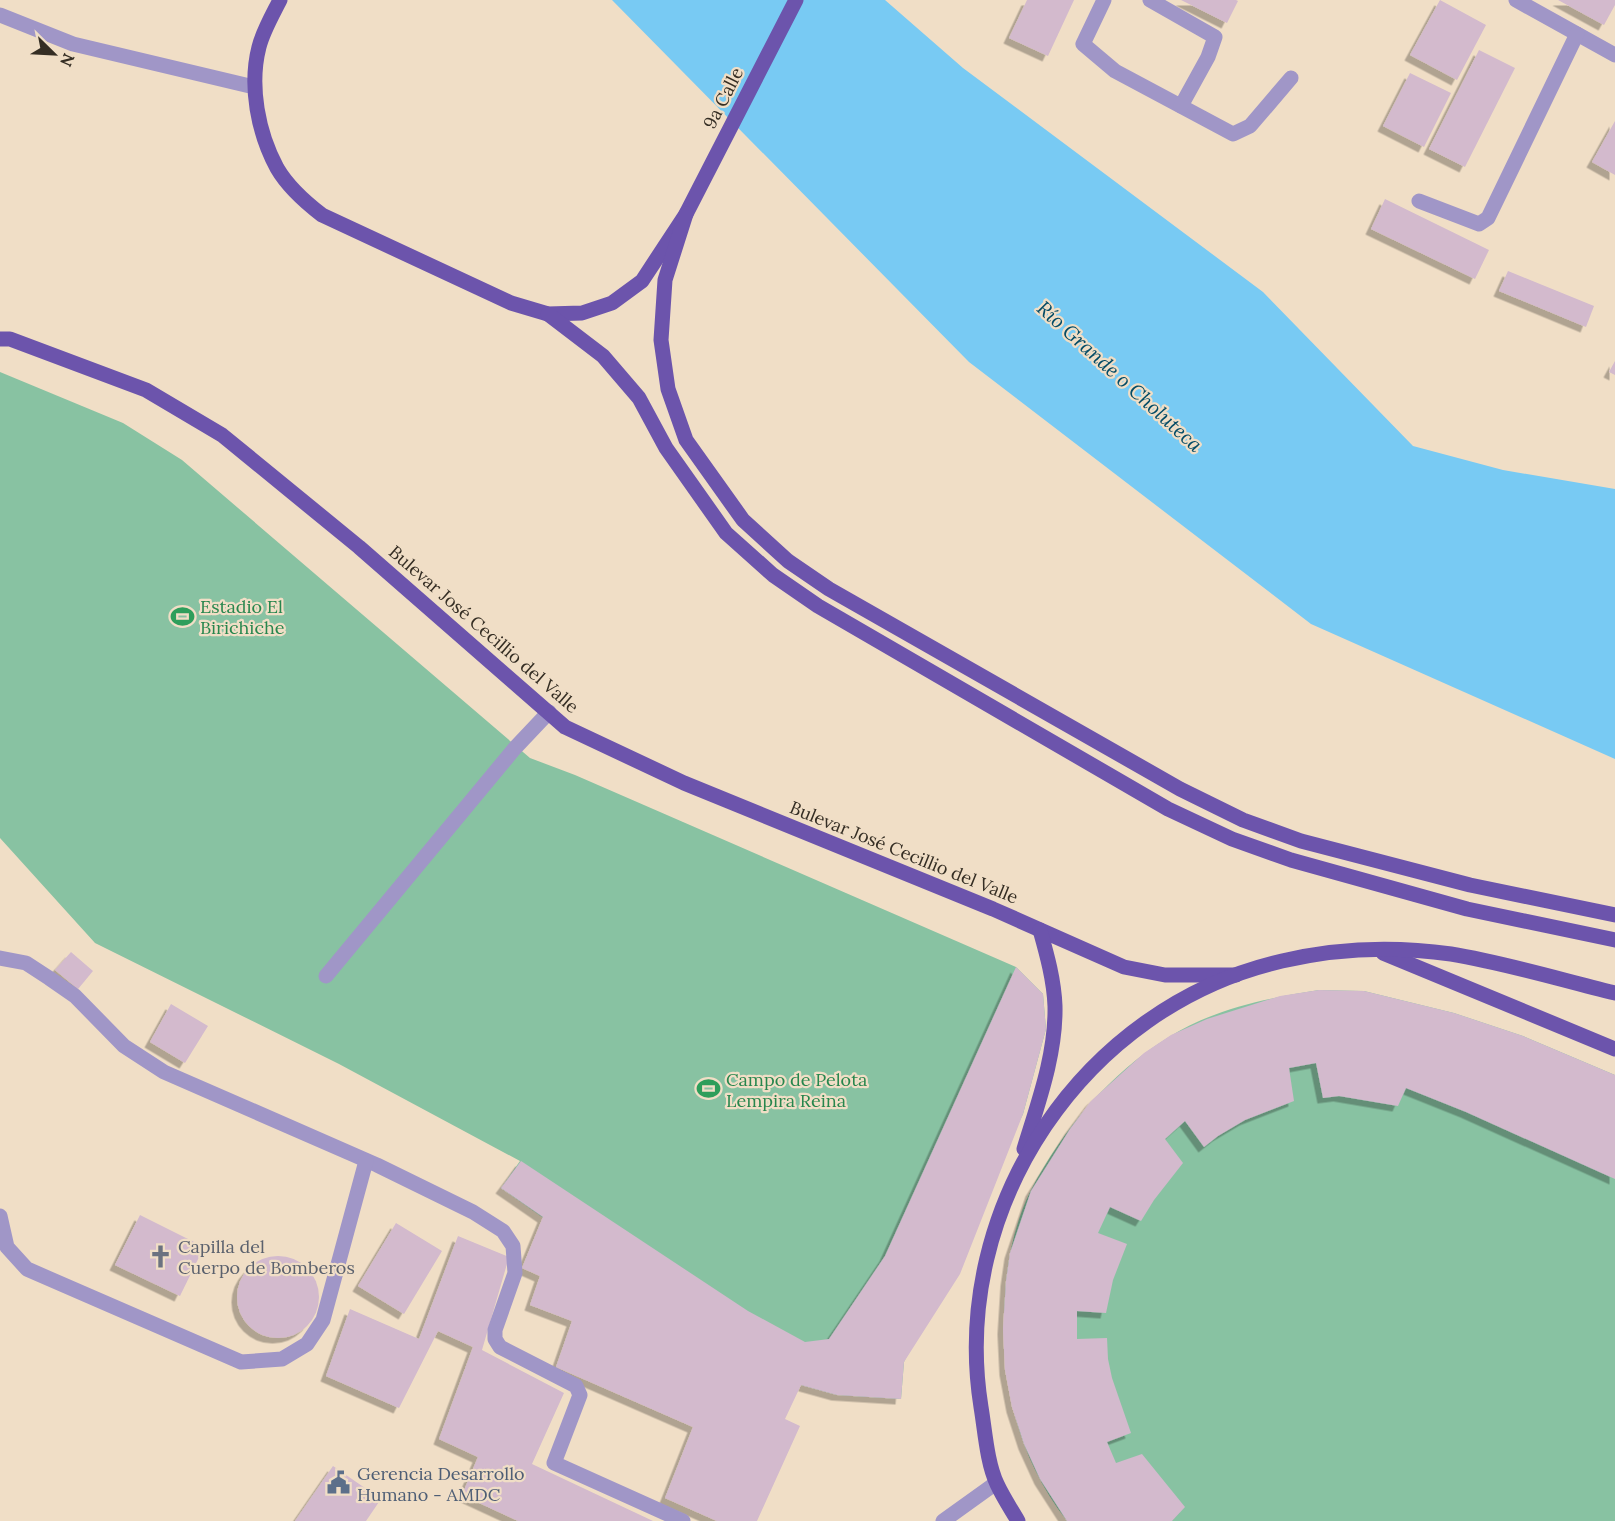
<svg xmlns="http://www.w3.org/2000/svg" width="1615" height="1521" viewBox="0 0 1615 1521" font-family="Lora,serif">
<style>
.green{fill:#88c2a2}
.water{fill:#78caf3}
.building{fill:#d3bacd;filter:url(#shadow)}
.lines{fill:none;stroke-linecap:round;stroke-linejoin:round}
.minor{stroke:#a096c7;stroke-width:15}
.major{stroke:#6c54ac;stroke-width:15}
.labels{text-anchor:middle;dominant-baseline:central;stroke-width:4.5;stroke-linejoin:round;paint-order:stroke}
.street-label{font-size:18px;fill:#352e24;stroke:#f0dec6}
.leisure-label{font-size:18px;fill:#27864d;stroke:#f0dec6;text-anchor:start}
.worship-label{font-size:18px;fill:#5b616d;stroke:#f0dec6;text-anchor:start}
.service-label{font-size:18px;fill:#4e5e75;stroke:#f0dec6;text-anchor:start}
.water-label{font-size:20px;font-style:italic;fill:#034b66;stroke:#f0dec6}
</style>
<defs>
<filter id="shadow"><feDropShadow dx="-5.5" dy="5.5" stdDeviation="0" flood-color="#0004"/></filter>
</defs>
<rect width="100%" height="100%" fill="#f0dec6"/>
<g class="green">
<polygon points="0,372 123,423 182,460 530,758 575,775 1016,967 1043,994 1046,1029 1023,1114 904,1362 901,1399 837,1395 801,1385 713,1338 501,1188 520,1161 339,1064 95,943 0,838"/>
<path d="M1319,990L1364,991L1454,1013L1523,1036L1615,1075V1521H1067C1015,1454 1000,1378 1005,1295C1007,1260 1015,1222 1031,1190C1063,1129 1110,1073 1169,1037C1213,1009 1268,998 1319,990Z"/>
</g>
<polygon class="water" points="612,0 885,0 963,68 1263,292 1413,446 1503,470 1615,489 1615,759 1311,624 969,362"/>
<g class="building">
<polygon points="1027,0 1074,0 1048,56 1009,38"/>
<polygon points="1181,0 1236,0 1238,1 1227,23"/>
<polygon points="1440,0 1486,25 1457,80 1410,55"/>
<polygon points="1558,0 1615,0 1615,5 1604,25"/>
<polygon points="1479,50 1515,68 1465,167 1429,149"/>
<polygon points="1410,73 1451,93 1424,147 1383,126"/>
<polygon points="1615,121 1615,175 1592,162"/>
<polygon points="1385,199 1489,250 1475,279 1371,229"/>
<polygon points="1508,271 1594,306 1586,327 1499,291"/>
<polygon points="1615,361 1615,375 1609,372"/>
<polygon points="71,952 93,971 78,989 55,970"/>
<polygon points="1016,967 1043,994 1046,1029 1023,1114 960,1274 904,1362 901,1399 837,1395 801,1385 785,1419 800,1426 757,1521 717,1521 665,1498 693,1427 556,1367 572,1321 530,1305 540,1276 522,1268 543,1217 501,1188 521,1161 748,1311 805,1342 829,1339 885,1256"/>
<polygon points="1319,990 1364,991 1454,1013 1523,1036 1615,1075 1615,1179 1466,1112 1406,1088 1398,1106 1339,1096 1323,1098 1316,1063 1289,1068 1294,1101 1245,1120 1218,1136 1204,1147 1185,1121 1165,1139 1183,1163 1154,1200 1141,1221 1110,1207 1098,1233 1127,1244 1113,1280 1106,1313 1077,1311 1077,1339 1107,1338 1108,1359 1112,1378 1131,1433 1107,1442 1116,1463 1142,1454 1185,1507 1172,1521 1067,1521 1040,1479 1024,1444 1012,1407 1005,1370 1003,1329 1006,1281 1010,1253 1031,1191 1070,1129 1091,1101 1144,1053 1171,1035 1207,1019 1280,996"/>
<polygon points="171,1004 208,1026 185,1063 150,1042"/>
<polygon points="140,1215 204,1247 180,1296 115,1265"/>
<polygon points="396,1223 442,1251 404,1314 358,1286"/>
<polygon points="458,1236 509,1257 482,1350 564,1393 532,1464 653,1521 518,1521 462,1495 478,1457 439,1439 473,1347 438,1331 399,1408 326,1376 350,1309 419,1339"/>
<circle cx="278" cy="1297" r="41"/>
<polygon points="333,1466 381,1499 366,1521 295,1521"/>
</g>
<g class="lines">
<g class="minor">
<polyline points="1104,0 1083,44 1115,71 1233,134 1250,126 1291,78"/>
<polyline points="1150,0 1215,37 1208,57 1181,106"/>
<polyline points="1516,0 1615,55"/>
<polyline points="0,15 73,44 254,87"/>
<polyline points="1419,201 1479,224 1488,218 1577,34"/>
<polyline points="0,958 26,963 49,978 75,996 124,1046 164,1072 377,1165 473,1212 503,1231 513,1246 515,1273 495,1330 495,1339 500,1347 576,1386 580,1395 554,1463 683,1521"/>
<polyline points="326,976 515,748 549,712"/>
<polyline points="0,1216 7,1247 27,1269 241,1362 282,1359 307,1344 323,1320 366,1161"/>
<polyline points="943,1521 996,1483"/>
</g>
<g class="major">
<path d="M280,0C273,14 263,31 259,47C249,86 258,133 277,168C288,187 305,202 322,215L511,303L548,314L582,313L612,303L642,281L686,214L796,0"/>
<polyline points="686,214 665,280 661,340 668,389 686,440 743,520 788,561 829,589 1180,789 1243,820 1301,841 1470,885 1615,915"/>
<polyline points="548,314 603,356 639,398 666,448 726,533 773,575 818,606 1168,809 1232,839 1291,860 1467,909 1615,940"/>
<polyline points="0,339 10,339 146,390 222,435 359,547 565,727 684,783 993,909 1124,967 1165,975 1236,975"/>
<polyline points="1383,953 1615,1049"/>
<path d="M1024,1149C1038,1103 1056,1055 1055,1006C1054,980 1047,955 1040,930"/>
<path d="M1018,1521C1011,1509 1003,1497 997,1484C987,1463 985,1431 981,1407C949,1207 1084,1006 1282,961C1337,948 1395,946 1451,954C1506,963 1561,980 1615,993"/>
</g>
</g>
<defs>
<symbol id="stadium-bare" viewBox="-9 -9 18 18"><path d="M0-5a6.5 5 0 1 0 0 10a6.5 5 0 1 0 0-10ZM-3.5-1.8h7v3.6h-7Z" fill="#2e9e5b" stroke="#f0dec6" stroke-width="2.5" paint-order="stroke"/></symbol>
<symbol id="church-bare" viewBox="-9 -9 18 18"><path d="M-1.2-6h2.4v3.5h3.3v2.4h-3.3V6h-2.4V-.1h-3.3v-2.4h3.3Z" fill="#6b7280" stroke="#f0dec6" stroke-width="2.5" paint-order="stroke"/></symbol>
<symbol id="civic-bare" viewBox="-9 -9 18 18"><path d="M-.6-6.5H3V-4.5H.6V-3L4-1V1h2V6H-6V1h2V-1L-.6-3ZM-1.2 2.5V6h2.4V2.5Z" fill="#5c6f8a" stroke="#f0dec6" stroke-width="2.5" paint-order="stroke"/></symbol>
</defs>
<g fill-rule="evenodd">
<use href="#stadium-bare" x="166" y="600" width="33" height="33"/>
<use href="#stadium-bare" x="692" y="1072" width="33" height="33"/>
<use href="#church-bare" x="144" y="1240" width="33" height="33"/>
<use href="#civic-bare" x="322" y="1466" width="33" height="33"/>
</g>
<g class="labels">
<g class="street-label">
<text transform="translate(723 98) rotate(-63)">9a Calle</text>
<text transform="translate(484 629) rotate(41)">Bulevar José Cecillio del Valle</text>
<text transform="translate(904 852) rotate(22)">Bulevar José Cecillio del Valle</text>
</g>
<g class="leisure-label">
<text x="200" y="606">Estadio El<tspan x="200" dy="21">Birichiche</tspan></text>
<text x="726" y="1079">Campo de Pelota<tspan x="726" dy="21">Lempira Reina</tspan></text>
</g>
<g class="worship-label">
<text x="178" y="1246">Capilla del<tspan x="178" dy="21">Cuerpo de Bomberos</tspan></text>
</g>
<g class="service-label">
<text x="357" y="1473">Gerencia Desarrollo<tspan x="357" dy="21">Humano - AMDC</tspan></text>
</g>
<g class="water-label">
<text transform="translate(1120 376) rotate(42)">Río Grande o Choluteca</text>
</g>
</g>
<g transform="translate(54 54) rotate(114)" stroke="#f0dec6" stroke-width="4.5" paint-order="stroke">
<path d="M0-4.5L10 22L0 15L-10 22Z" fill="#352e24"/>
<text y="-9" font-size="16" font-weight="bold" text-anchor="middle" fill="#352e24">N</text>
</g>
</svg>
